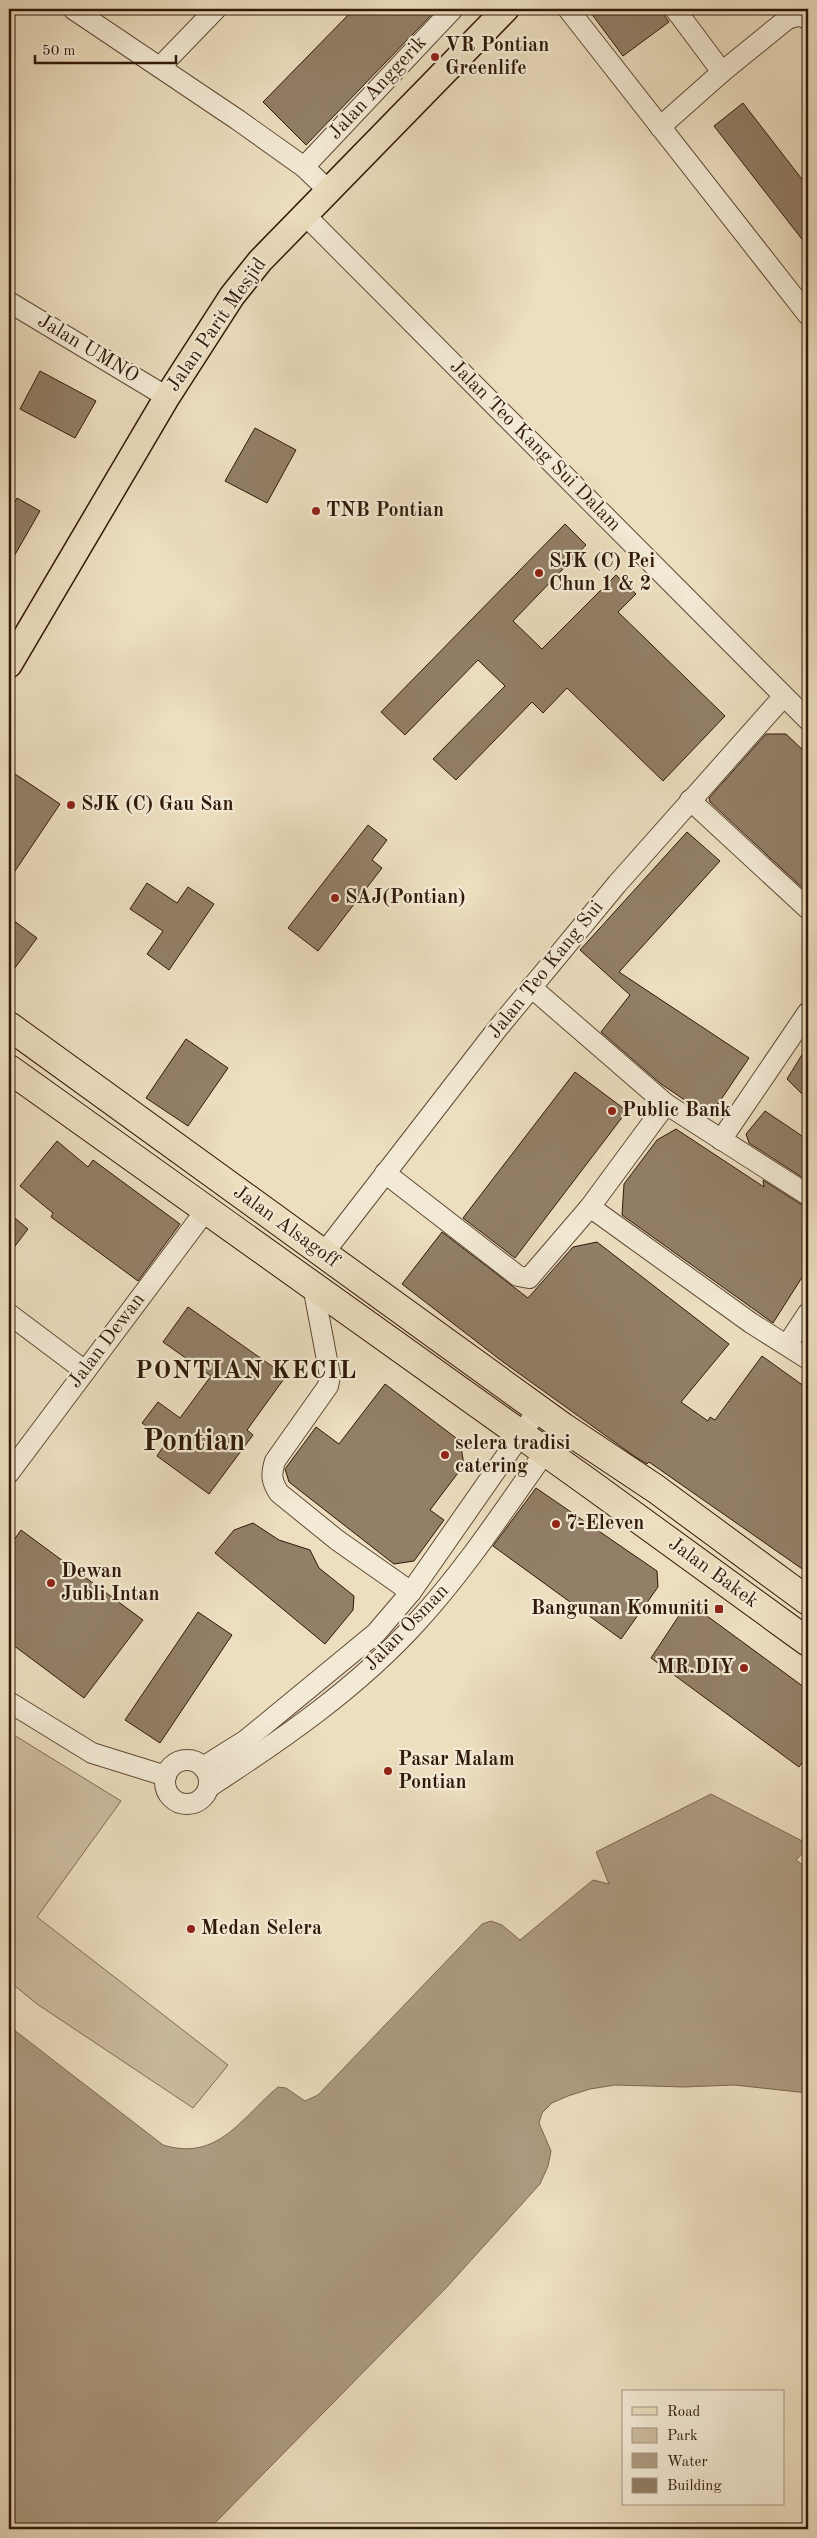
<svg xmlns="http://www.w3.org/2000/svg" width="817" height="2538" viewBox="0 0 817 2538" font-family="'Old Standard TT',serif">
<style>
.green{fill:#ccbda0;stroke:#7e6b54}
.water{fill:#ac9b81;stroke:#7a6751}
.building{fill:#927f67;stroke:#301908}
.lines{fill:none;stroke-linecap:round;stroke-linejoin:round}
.minor-casing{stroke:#5f4a36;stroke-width:22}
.major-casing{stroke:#301908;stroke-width:28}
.highway-casing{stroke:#301908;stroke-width:30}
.minor{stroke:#f3ead5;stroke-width:20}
.major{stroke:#ecdebf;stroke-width:25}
.highway{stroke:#ecdebf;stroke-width:28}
.poi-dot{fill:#8f2418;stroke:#f3ead5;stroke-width:2}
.labels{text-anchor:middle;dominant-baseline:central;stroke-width:4.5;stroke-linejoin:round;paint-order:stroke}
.poi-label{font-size:20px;font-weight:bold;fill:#301908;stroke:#f3ead5;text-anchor:start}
.street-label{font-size:20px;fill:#301908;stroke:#f3ead5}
.district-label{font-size:25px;font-weight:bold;letter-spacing:1px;fill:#301908;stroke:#f3ead5}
.town-label{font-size:30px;font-weight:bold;fill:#301908;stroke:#f3ead5}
</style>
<rect width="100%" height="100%" fill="#ecdebf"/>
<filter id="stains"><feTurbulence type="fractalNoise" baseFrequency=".004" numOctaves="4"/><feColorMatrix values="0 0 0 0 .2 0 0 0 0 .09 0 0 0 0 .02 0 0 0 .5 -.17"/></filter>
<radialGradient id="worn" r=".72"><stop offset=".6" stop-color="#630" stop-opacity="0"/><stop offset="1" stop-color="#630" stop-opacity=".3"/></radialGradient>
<polygon class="green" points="9,1732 121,1801 37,1917 228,2065 193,2108 37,2004 9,1981"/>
<path class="water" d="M711,1794L808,1844V1847L796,1860L808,1869V2093L734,2085L684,2087L615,2085L590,2089L568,2096L552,2103L542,2113L539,2123L551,2151L548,2166L540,2184L445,2289L209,2529H9V2026L163,2145C218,2162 241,2118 278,2087L286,2088L305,2101L318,2095L482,1924L491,1921L502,1925L520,1940L593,1880L609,1884L596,1852Z"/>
<g class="building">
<polygon points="354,9 437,9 306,145 263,102"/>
<polygon points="588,9 660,9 669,22 623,56"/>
<polygon points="743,103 808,187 808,247 714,126"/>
<polygon points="40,371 96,401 75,438 20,409"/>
<polygon points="255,428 296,450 267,503 225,481"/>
<polygon points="17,498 40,511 9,565 9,512"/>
<polygon points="565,524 586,545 513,621 542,649 616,575 636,594 618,612 725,716 663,781 567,688 543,713 532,702 456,780 433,759 505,686 478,660 405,735 381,712"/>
<polygon points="766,734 786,734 808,755 808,893 710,802 709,798"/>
<polygon points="9,770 60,804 9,880"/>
<polygon points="368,825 387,840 372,860 382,868 318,951 288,928"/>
<polygon points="687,832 720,861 619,972 749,1058 718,1104 698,1109 661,1084 601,1032 630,995 580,950"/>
<polygon points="147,883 177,903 188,887 214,904 169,970 147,954 163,931 130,909"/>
<polygon points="9,917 37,938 9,976"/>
<polygon points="186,1039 228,1068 188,1126 146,1098"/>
<polygon points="808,1045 808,1100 787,1079"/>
<polygon points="575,1072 627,1111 515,1258 463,1218"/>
<polygon points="765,1111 808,1140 808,1181 749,1143 746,1134"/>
<polygon points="676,1129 764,1187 763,1180 802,1205 808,1207 808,1268 773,1323 622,1215 624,1184 657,1140"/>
<polygon points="57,1141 88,1167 93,1160 180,1224 138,1281 51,1217 53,1213 20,1186"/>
<polygon points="9,1213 28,1229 9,1254"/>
<polygon points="442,1232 528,1298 573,1247 597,1242 729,1344 681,1402 708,1421 710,1417 715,1420 762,1356 808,1389 808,1573 649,1462 647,1464 634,1456 503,1362 402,1284"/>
<polygon points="188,1307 286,1376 247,1430 253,1435 209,1494 157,1456 167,1441 142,1423 158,1402 180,1418 211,1376 163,1342"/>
<polygon points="385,1384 460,1441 464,1465 430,1510 444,1520 414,1561 394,1564 289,1482 285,1469 316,1427 339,1444"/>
<polygon points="536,1488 657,1571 658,1587 621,1639 493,1546"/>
<polygon points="253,1523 279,1540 310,1550 319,1568 354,1596 353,1610 325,1644 215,1553 234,1530"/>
<polygon points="21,1530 143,1620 84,1698 9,1642 9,1547"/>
<polygon points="688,1602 808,1690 808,1754 799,1767 651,1658"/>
<polygon points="198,1612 232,1635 160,1743 125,1720"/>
</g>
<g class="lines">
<defs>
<g id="minor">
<polyline points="73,9 238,120 304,167 328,190"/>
<polyline points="568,9 808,315"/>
<polyline points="675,9 722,72"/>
<polyline points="160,67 216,9"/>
<path d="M660,127L722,72L786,20C794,16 801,14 808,20"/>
<polyline points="304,167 453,9"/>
<polyline points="304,214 808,720"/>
<polyline points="9,302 167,397"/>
<polyline points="690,800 808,909"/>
<polyline points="531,987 666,1104 808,1195"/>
<polyline points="721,1140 808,1012"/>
<polyline points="385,1173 518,1276 529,1278 590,1207 666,1104"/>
<polyline points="590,1207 751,1323 808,1359"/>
<polyline points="323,1254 498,1028 617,884 783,697"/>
<path d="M313,1286L330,1376L328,1386L275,1461C271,1474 271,1481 279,1493L337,1540L411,1592"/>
<polyline points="9,1314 85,1371"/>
<polyline points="787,1345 808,1313"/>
<polyline points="9,1473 206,1210"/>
<polyline points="9,1702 92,1753 166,1776"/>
<circle cx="187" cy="1782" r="22"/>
<polyline points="203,1767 246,1740 376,1633 411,1592 538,1410"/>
<path d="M209,1787C283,1739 357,1688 417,1622C472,1562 515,1493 563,1427"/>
</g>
<polyline id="major" points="9,665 167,397 232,296 260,261 506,9"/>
<g id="highway">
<polyline points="9,1026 563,1427 656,1489 808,1601"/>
<polyline points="9,1069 589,1483 808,1642"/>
</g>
</defs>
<use href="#minor" class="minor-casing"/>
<use href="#major" class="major-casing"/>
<use href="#highway" class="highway-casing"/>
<use href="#minor" class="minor"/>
<use href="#major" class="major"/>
<use href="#highway" class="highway"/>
</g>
<g class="poi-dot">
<circle cx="435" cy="57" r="5"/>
<circle cx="316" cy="511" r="5"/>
<circle cx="539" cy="573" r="5"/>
<circle cx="71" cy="805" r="5"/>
<circle cx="335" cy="898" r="5"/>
<circle cx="612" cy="1111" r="5"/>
<circle cx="445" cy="1455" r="5"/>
<circle cx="556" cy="1524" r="5"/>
<circle cx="51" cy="1583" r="5"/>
<rect x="714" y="1604" width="10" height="10" rx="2.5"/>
<circle cx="744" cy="1668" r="5"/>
<circle cx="388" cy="1771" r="5"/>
<circle cx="191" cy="1929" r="5"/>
</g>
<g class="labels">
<g class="poi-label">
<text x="445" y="46">VR Pontian<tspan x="445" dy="23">Greenlife</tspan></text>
<text x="326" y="511">TNB Pontian</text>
<text x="549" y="562">SJK (C) Pei<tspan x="549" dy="23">Chun 1 &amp; 2</tspan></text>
<text x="81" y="805">SJK (C) Gau San</text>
<text x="345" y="898">SAJ(Pontian)</text>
<text x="622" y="1111">Public Bank</text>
<text x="455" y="1444">selera tradisi<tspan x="455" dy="23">catering</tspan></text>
<text x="566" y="1524">7-Eleven</text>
<text x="61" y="1572">Dewan<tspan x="61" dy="23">Jubli Intan</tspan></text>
<text x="709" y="1609" text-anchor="end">Bangunan Komuniti</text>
<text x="734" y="1668" text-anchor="end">MR.DIY</text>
<text x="398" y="1760">Pasar Malam<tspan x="398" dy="23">Pontian</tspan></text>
<text x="201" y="1929">Medan Selera</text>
</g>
<g class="street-label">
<text transform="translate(378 88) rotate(-47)">Jalan Anggerik</text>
<text transform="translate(217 325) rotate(-55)">Jalan Parit Mesjid</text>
<text transform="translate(88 349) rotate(31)">Jalan UMNO</text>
<text transform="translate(535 446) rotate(45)">Jalan Teo Kang Sui Dalam</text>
<text transform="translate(546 970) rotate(-51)">Jalan Teo Kang Sui</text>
<text transform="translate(286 1227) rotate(36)">Jalan Alsagoff</text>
<text transform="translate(107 1341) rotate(-53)">Jalan Dewan</text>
<text transform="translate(713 1573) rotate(36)">Jalan Bakek</text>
<text transform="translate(407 1628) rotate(-46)">Jalan Osman</text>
</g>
<g class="district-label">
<text x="246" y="1371">PONTIAN KECIL</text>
</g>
<g class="town-label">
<text x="194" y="1442">Pontian</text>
</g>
</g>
<rect width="817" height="2538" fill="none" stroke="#ecdebf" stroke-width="30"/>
<rect x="10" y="10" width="797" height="2518" fill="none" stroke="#301908" stroke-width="2.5"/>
<rect x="15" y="15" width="787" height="2508" fill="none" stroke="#301908"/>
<rect x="622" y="2390" width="162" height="115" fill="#f3ead5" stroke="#a59683"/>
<rect x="632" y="2407" width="25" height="8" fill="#ecdebf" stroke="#a59683"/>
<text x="667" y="2416" font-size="15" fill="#301908">Road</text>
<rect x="632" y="2428" width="25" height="15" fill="#ccbda0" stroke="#a59683"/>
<text x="667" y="2440" font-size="15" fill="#301908">Park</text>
<rect x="632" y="2453" width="25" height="15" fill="#ac9b81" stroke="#a59683"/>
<text x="667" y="2466" font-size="15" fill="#301908">Water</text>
<rect x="632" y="2478" width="25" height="15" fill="#927f67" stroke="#a59683"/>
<text x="667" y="2490" font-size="15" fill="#301908">Building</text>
<path d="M35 55v8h141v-8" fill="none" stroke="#301908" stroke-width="2.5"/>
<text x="42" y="55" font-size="15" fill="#301908" stroke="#f3ead5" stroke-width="4" paint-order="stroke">50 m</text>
<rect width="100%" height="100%" filter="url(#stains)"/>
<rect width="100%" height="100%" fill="url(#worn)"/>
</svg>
